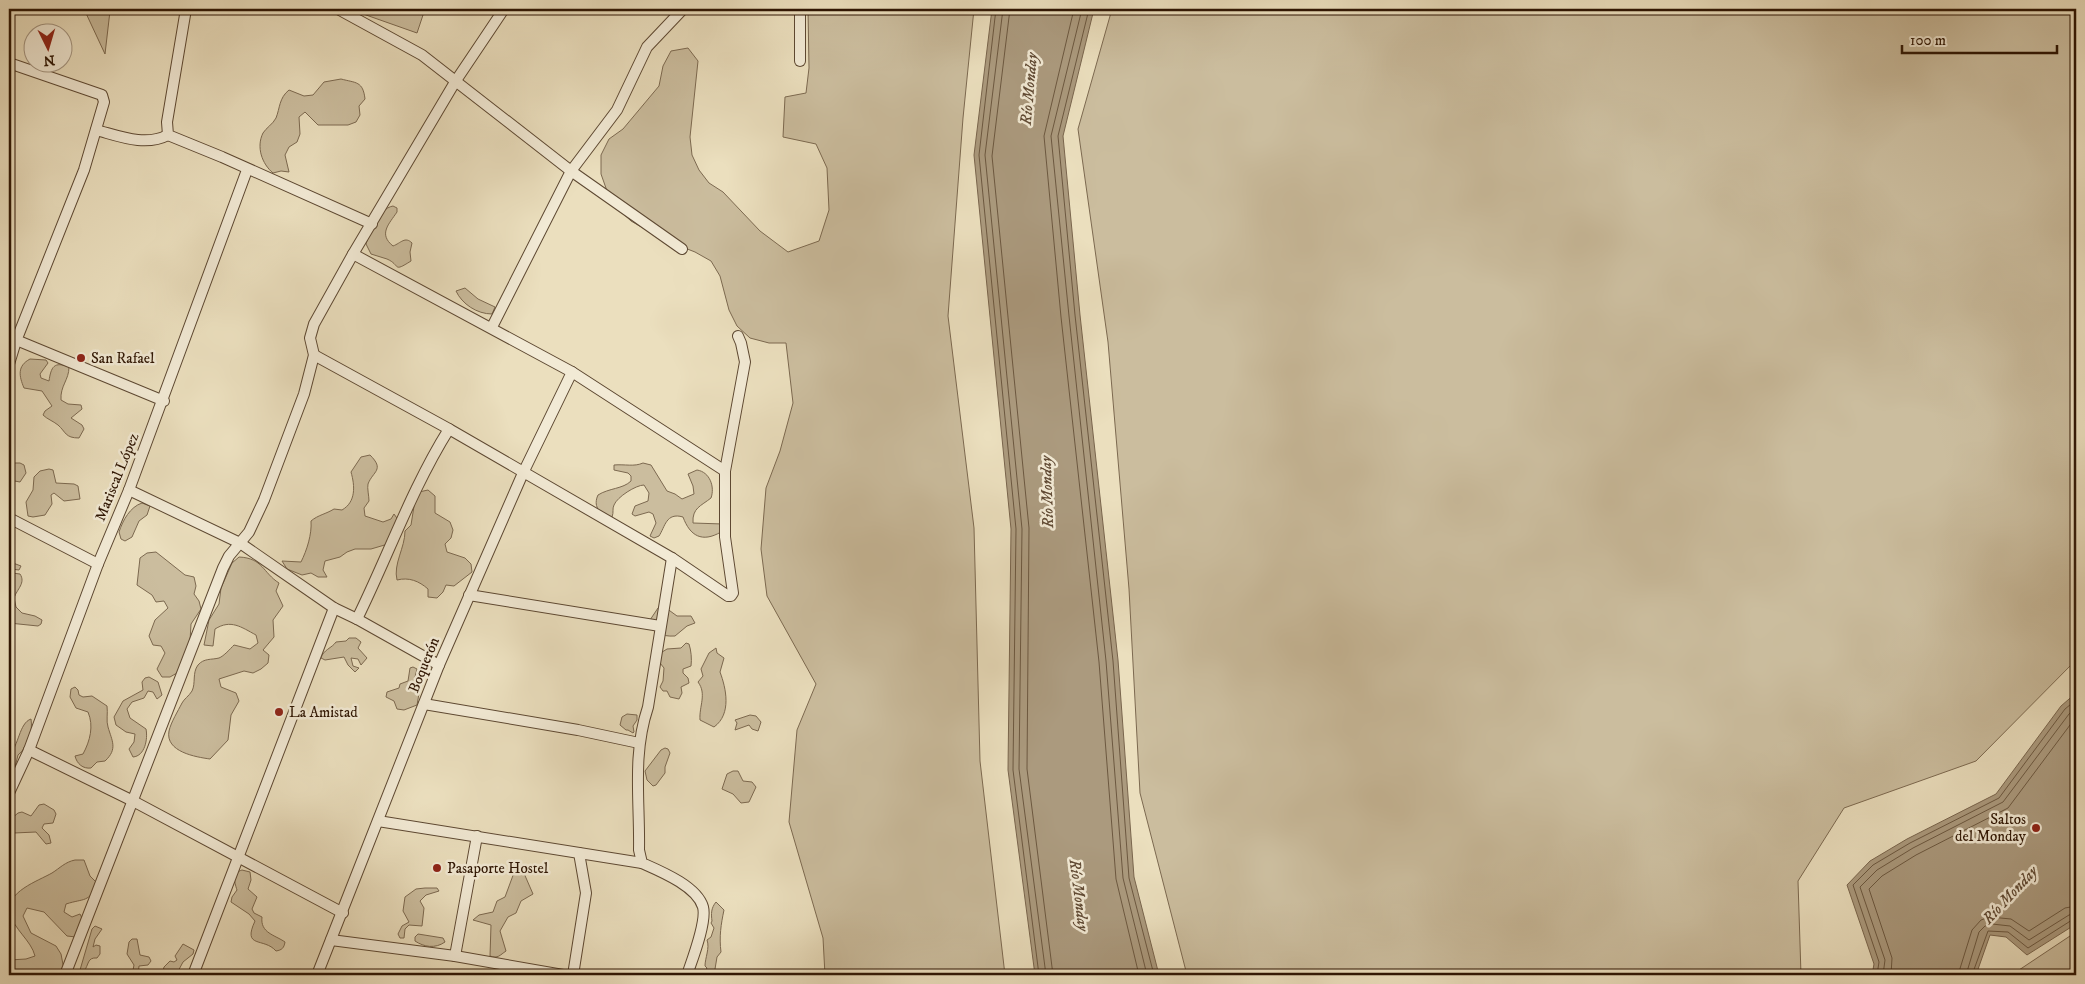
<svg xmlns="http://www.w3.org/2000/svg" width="2085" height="984" viewBox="0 0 2085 984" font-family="'IM FELL DW Pica',serif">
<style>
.green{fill:#cbbd9e;stroke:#7c6950}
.water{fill:#ab9a7e;stroke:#79654d}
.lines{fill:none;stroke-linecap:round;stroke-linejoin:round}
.shore{stroke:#6c5840;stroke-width:1}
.minor-casing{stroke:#5d4832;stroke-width:12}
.minor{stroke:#f2ead5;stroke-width:10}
.poi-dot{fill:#8f2418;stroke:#f2ead5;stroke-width:2}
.labels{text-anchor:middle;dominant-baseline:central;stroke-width:5;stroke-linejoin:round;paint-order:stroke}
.poi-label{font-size:15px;fill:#2e1503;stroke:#f2ead5;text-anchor:start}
.street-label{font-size:15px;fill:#2e1503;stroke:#f2ead5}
.water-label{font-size:16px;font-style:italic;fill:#604a34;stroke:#f2ead5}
</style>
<rect width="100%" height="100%" fill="#ebdfbe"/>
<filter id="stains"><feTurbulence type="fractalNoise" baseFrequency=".004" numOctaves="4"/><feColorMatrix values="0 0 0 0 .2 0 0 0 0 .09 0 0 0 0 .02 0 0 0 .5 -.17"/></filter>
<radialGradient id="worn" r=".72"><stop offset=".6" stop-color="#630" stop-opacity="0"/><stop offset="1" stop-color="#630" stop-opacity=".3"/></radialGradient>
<g class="green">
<polygon points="84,9 108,9 110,11 105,54"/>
<polygon points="349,9 425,9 417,33"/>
<polygon points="808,9 974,9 963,118 948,316 974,528 980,761 1005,975 825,975 823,938 789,822 797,730 816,684 767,596 761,549 766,488 780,451 793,403 786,343 769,343 750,338 737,326 729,310 720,276 711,261 695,252 662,239 631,221 617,208 607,191 601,174 601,155 609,139 623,129 659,86 663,66 671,51 688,48 698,61 690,137 692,155 699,170 709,183 723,192 760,231 788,252 819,241 829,210 827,168 816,144 783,137 785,97 806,93 809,68"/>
<polygon points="1112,9 2076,9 2076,660 1976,761 1844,808 1798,881 1801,975 1187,975 1140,793 1129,589 1108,342 1078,129"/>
<path d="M341,79C356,83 363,81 365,99L359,106L360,115L356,122L348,125H318L305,112L299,117L300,134L297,142L289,147L285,155L289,172L281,171L273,173C262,164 256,147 263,133C266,128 273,124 276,118C280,108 279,98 289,90L304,96L313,95L324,82Z"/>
<path d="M393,206L397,208V212C389,224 378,234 393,246C401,243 405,236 412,243L410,252L411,261C392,273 401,265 387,259C382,257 376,256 371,254L366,244C370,231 378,209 393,206Z"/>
<path d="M465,288L478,299L495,307L492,314C477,314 462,304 456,291Z"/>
<path d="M30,359L46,360L48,363L40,374L41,378L49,381C51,367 54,361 69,367C69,380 60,386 61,400L68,404L81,405L82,409L71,418L82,425L84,429L79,438C65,438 66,432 58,425C53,421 47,419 43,415L45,411L52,406L42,391L24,388C19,376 17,366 30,359Z"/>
<path d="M370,455C385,470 373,471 368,484C367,488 369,496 369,501L364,508L365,516L383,522L391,519L394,514L399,521L388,544L371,549H355L347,552L340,557L325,561L323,570L327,577H318L311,573L302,575L287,569L282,561L301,562C307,550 312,534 311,521C318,515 326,514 334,509L342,510C356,502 355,486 351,472L361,457Z"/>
<polygon points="12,463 20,463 24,465 26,473 20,482 9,480 10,467"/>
<path d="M643,463L651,465L667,491L675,494L682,499L694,494L693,486L688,474L697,470C710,472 715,487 711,498C701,506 692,508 693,523L723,524L721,532C702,543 690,536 683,517C666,512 665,527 659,536L654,538L650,536L656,523L653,514L649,512L635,516L632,514L635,506L648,501L649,493L644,485C636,485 617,497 614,505C612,509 614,512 612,517L607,518C599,512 593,506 598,495C609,488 623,489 631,481V476L628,473L614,470V465C625,464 634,467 643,463Z"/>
<polygon points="49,469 53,470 56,483 74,484 78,486 80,499 64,501 54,493 51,495 52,504 45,515 33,517 28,516 26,502 33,490 34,477 40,471"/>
<path d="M428,490L435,496V513L450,522L453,530L451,538L445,544L447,552L465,558L471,564L472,572L454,586L446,585L443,592L437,598L428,597V589C419,581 409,577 397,580C393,564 405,548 405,531L411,525L415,500L419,492Z"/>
<path d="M142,503L150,506L147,515L139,521L132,537L125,541L121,539L119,532C123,520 130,507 142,503Z"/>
<polygon points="156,552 185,575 194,577 196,586 194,594 199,601 201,609 191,624 190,641 177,673 170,677 162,677 157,669 165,653 161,646 153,645 149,636 155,620 168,608 164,601 156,602 152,595 137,585 140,558 147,553"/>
<path d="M9,555L13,563L21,566L19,570L11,569L12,573L20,574C26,583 17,589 14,598L16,607L22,613L35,616L42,620L41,624L38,626L9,623Z"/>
<path d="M239,557C263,558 263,573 279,583L276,591L283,606L273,620L274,637L263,650L269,655L268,663L261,669L253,673L244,671L219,679L221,687L236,693L239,701L231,715L228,740L210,759C196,757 165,752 169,731C171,722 178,711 182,703C184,699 189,696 192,691C196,683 192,673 198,665C204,658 211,660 219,658C224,656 230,649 234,645L250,649L258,643L256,635C241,627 231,619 215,629L213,646L204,645L209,620L219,604L221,588L232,563Z"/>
<path d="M658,608H666L677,616H691L695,623L687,626L675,636C660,637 656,632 650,620Z"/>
<path d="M349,638H356L361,642L358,648L367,658L361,665L358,659L351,658L353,666L359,668L355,672L348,665L344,657L325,660L321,658C323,650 332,648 336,642L346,641Z"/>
<path d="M686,643L689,644C691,650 692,659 691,666L683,669V673L688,678L689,683L681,687L682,693L679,699L670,697L667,691H663L660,687L663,681L664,668L660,663L659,654L667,649L681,648Z"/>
<path d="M716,648L717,653L724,658L720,672C726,688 732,714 714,727L700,720C699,706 707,694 698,682L703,676L701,669L709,653Z"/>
<polygon points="413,667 417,669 414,681 420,688 417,705 404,710 397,709 394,701 386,697 387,692 399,688 400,684 408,681 410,668"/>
<path d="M149,677L158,682L162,695L157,699L153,692L148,691L144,698L132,702L127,709L130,718L146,729C148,739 145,756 133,757L129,749L134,742L135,734L126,732L116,725L114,717L123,701L143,690L142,682L145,678Z"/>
<path d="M75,687L78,690L79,695L83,697L92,696L107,706C108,713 106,721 108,727C112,741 118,749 105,761L97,762L91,768C83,769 77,764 75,756L83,754C90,741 94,726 88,712L76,708L70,697L71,689Z"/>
<polygon points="627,714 637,715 637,720 633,726 634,732 633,733 628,730 626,730 620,725 622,717"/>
<polygon points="750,715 756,716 761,722 758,731 752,729 749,725 735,730 737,723 735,720"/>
<path d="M31,719C33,732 28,747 18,755L15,767L9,771V755C19,746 19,723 31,719Z"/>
<polygon points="665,748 668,749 670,753 665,767 665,773 656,785 653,786 647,780 645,771 661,750"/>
<polygon points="733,771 738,771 743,781 752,782 756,787 749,802 741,803 733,794 722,789 727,774"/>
<polygon points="44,804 54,810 56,814 53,823 44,824 42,828 49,835 51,843 46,844 36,832 14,833 11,819 18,813 22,812 31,816 39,805"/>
<path d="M75,860H84L90,876L98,884C88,903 85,898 66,904L64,912L72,917L80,914L84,922L76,937L67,936L44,912L27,908L23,916L31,933L56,946L61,954L65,975H9V960L26,959L35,956C31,940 14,930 10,913C5,892 38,881 52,873C60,868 65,862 75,860Z"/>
<path d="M519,869L523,871L533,894L521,901L516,913L508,917L500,931L506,951C500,955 498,959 490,956L491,925L473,920L479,915L493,912L497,901L505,897L515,870Z"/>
<path d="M242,870L250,872L251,880L248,889L257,897L252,909L254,913L262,917C260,933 275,935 285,942C284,948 282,950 276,951C264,937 242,949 255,921L249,914L231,902L232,897L237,890C234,881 232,873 242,870Z"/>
<polygon points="425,888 437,888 439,891 426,895 420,901 424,908 422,926 409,925 405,929 404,938 400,938 398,934 402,926 409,922 403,911 405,897 416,889"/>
<path d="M716,902L724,910C721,924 719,937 721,952L717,957L714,975H703L707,968L705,966C705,958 710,948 707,940L711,937L714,928L711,923L712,921C711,914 711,908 716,902Z"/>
<path d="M95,926L102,929L95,939L93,947L96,945L100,946V954L97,958C87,957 89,965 84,971L80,970L92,929Z"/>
<polygon points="2076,932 2076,975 2016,975 2019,970"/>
<path d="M418,934L443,938L445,942C435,949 424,947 415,941V937Z"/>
<polygon points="132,939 137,939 140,955 149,957 151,961 148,965 139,966 138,975 132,975 134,965 127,954 129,942"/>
<polygon points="183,944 194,950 193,954 183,962 176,975 167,974 163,971 164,967 170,961 174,962 177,960 175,956"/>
</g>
<g class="water">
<polygon points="992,9 1094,9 1063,136 1080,315 1118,660 1134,877 1159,975 1035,975 1008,770 1011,529 974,155"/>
<polygon points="2076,693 2076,924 2027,955 2006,937 1990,935 1976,975 1872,975 1874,964 1847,885 1870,861 1907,839 1996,794 2061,706"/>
</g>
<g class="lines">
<g class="shore">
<polyline points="996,9 979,155 1016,529 1013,770 1039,975"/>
<polyline points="1003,9 985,155 1022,529 1019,769 1046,975"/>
<polyline points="1010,9 992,156 1029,528 1027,769 1053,975"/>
<polyline points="1074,9 1044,136 1061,317 1099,662 1116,879 1139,975"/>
<polyline points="1082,9 1051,136 1069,316 1106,661 1123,878 1147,975"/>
<polyline points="1089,9 1058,136 1075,315 1113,661 1129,878 1154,975"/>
<polyline points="1877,975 1879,962 1853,885 1873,865 1910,843 1999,798 2065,709 2076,700"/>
<polyline points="1883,975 1885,960 1860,887 1877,870 1913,848 2003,802 2069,714 2076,708"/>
<polyline points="1891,975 1892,958 1869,889 1882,876 1916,855 2008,808 2076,717"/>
<polyline points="1958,975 1972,930 1981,920 1990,917 2011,919 2029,931 2065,908 2076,906"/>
<polyline points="1966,975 1979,932 1985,926 1992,924 2010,926 2029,940 2069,915 2076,913"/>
<polyline points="1972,975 1988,931 2008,932 2028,948 2072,920 2076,920"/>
</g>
<defs>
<g id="minor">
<polyline points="186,9 167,122 168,135 222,157 372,224"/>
<polyline points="338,9 422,55 571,171 682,249"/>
<polyline points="800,61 800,9"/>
<polyline points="9,63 102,95 104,102 84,170 16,341 9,364"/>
<path d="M96,130C119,136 145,147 168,135"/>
<polyline points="353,254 572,372 725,471"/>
<polyline points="492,327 571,171 617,110 647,47 683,9"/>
<polyline points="9,337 164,401"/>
<polyline points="314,355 449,429 672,558 728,596 731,596 733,593 725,537 725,471 745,362 741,343 738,336"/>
<polyline points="129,490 240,543 334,608 357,619 439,665"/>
<polyline points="9,518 98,564"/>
<path d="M672,558L648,707C632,755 640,801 639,850L642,863C660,871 697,886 703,907C707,922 692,960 687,975"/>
<polyline points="469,595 660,626"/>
<path d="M357,619C388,556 412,488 449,429"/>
<polyline points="424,704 578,730 639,743"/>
<polyline points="29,750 133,801 343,913"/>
<polyline points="9,793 29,750 98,564 129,490 247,170"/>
<polyline points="378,821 642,863"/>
<polyline points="331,940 455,956 563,975"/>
<polyline points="455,956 477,836"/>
<polyline points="65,975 223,568 229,556 249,532 264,500 304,394 314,355 310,338 314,324 353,254 455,82 504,9"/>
<polyline points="193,975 334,608"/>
<polyline points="317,975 439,665 523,473 572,372"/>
<polyline points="573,975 586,893 579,853"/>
</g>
</defs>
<use href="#minor" class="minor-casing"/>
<use href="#minor" class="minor"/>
</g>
<g class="poi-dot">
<circle cx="81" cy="358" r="5"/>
<circle cx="279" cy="712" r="5"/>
<circle cx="2036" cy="828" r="5"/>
<circle cx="437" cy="868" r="5"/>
</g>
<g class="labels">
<g class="poi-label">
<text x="91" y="358">San Rafael</text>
<text x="289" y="712">La Amistad</text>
<text x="2026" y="819" text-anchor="end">Saltos<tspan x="2026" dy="17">del Monday</tspan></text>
<text x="447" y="868">Pasaporte Hostel</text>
</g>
<g class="street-label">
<text transform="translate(117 477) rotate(-68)">Mariscal López</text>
<text transform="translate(424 665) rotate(-68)">Boquerón</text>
</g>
<g class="water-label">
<text transform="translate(1029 89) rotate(-85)">Río Monday</text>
<text transform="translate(1047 492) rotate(-92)">Río Monday</text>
<text transform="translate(1079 895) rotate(83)">Río Monday</text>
<text transform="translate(2010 895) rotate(-47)">Río Monday</text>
</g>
</g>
<rect width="2085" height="984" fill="none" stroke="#ebdfbe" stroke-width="30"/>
<rect x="10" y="10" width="2065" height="964" fill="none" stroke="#2e1503" stroke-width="2.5"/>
<rect x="15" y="15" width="2055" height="954" fill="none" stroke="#2e1503"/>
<g transform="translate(48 48) rotate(175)"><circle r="24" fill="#f2ead5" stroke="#a49581"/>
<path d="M0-4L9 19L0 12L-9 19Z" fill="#8f2418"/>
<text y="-8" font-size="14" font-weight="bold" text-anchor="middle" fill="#2e1503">N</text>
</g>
<path d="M1902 45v8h155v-8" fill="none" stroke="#2e1503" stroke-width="2.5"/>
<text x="1910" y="45" font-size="15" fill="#2e1503" stroke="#f2ead5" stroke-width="4" paint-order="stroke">100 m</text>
<rect width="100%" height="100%" filter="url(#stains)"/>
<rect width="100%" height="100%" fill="url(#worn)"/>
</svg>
